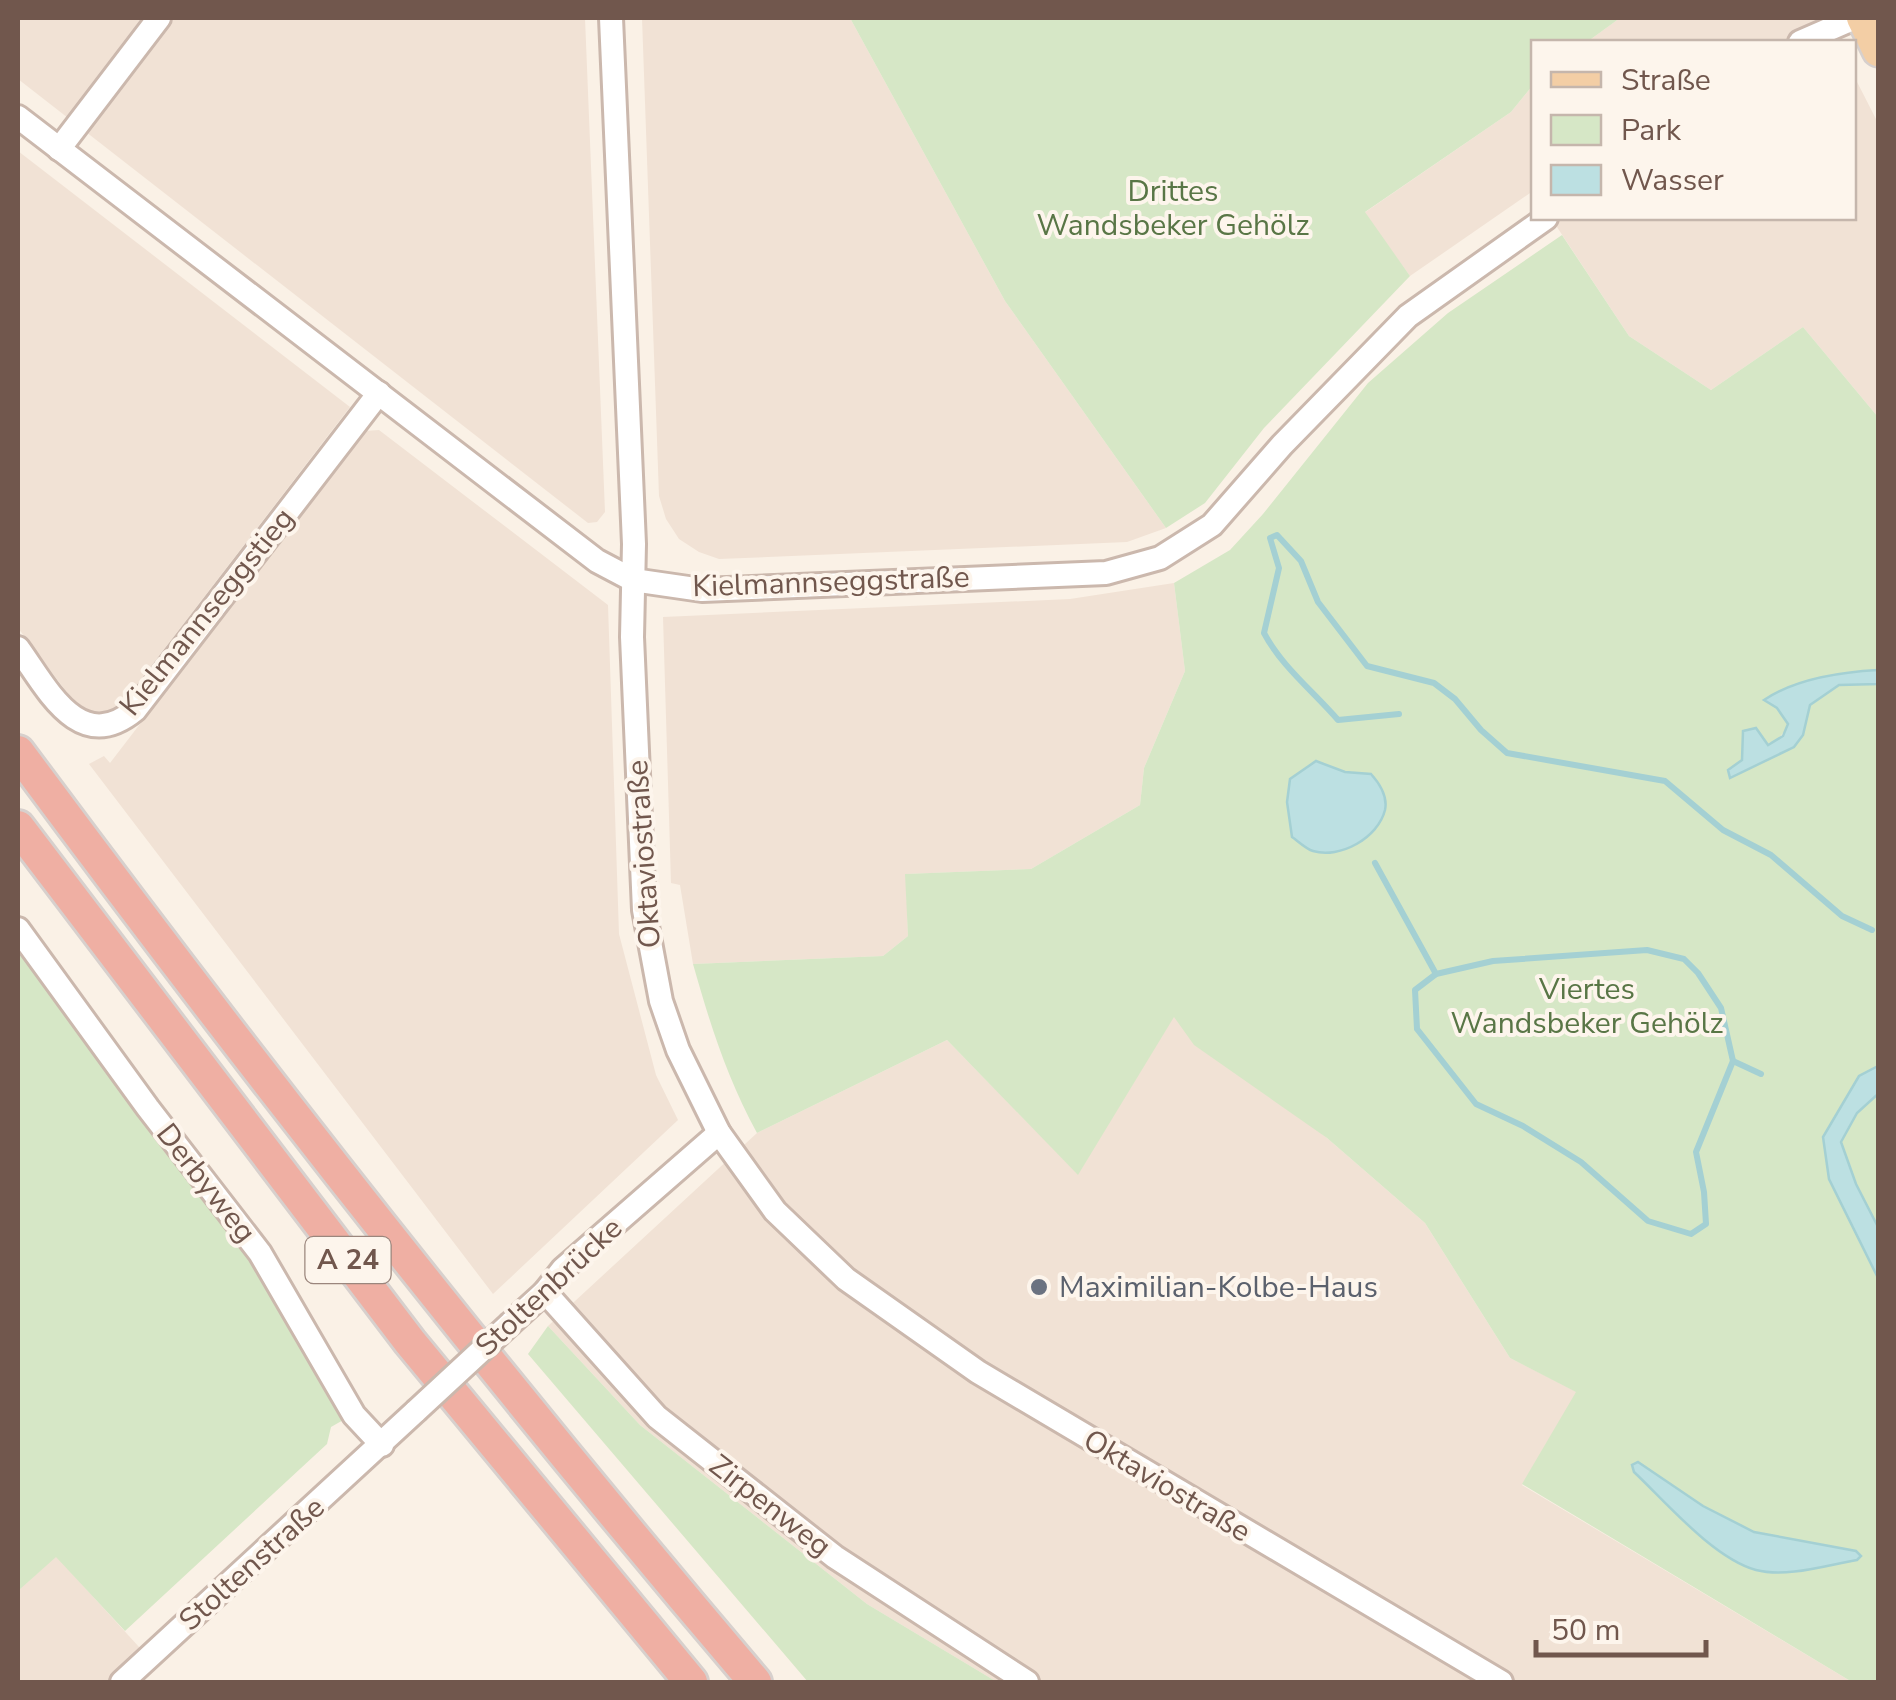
<svg xmlns="http://www.w3.org/2000/svg" width="1896" height="1700" viewBox="0 0 1896 1700" font-family="'Nunito Sans',sans-serif">
<style>
.residential{fill:#f1e2d5}
.green{fill:#d6e7c6}
.water{fill:#bce0e2;stroke:#a4d0d3;stroke-width:2.5}
.lines{fill:none;stroke-linecap:round;stroke-linejoin:round}
.stream{stroke:#a4d0d3;stroke-width:6}
.minor-casing{stroke:#cbb8ad;stroke-width:28}
.major-casing{stroke:#d7d0cd;stroke-width:35}
.highway-casing{stroke:#d7d0cd;stroke-width:38}
.minor{stroke:#fff;stroke-width:22}
.major{stroke:#f3cea5;stroke-width:30}
.highway{stroke:#efafa3;stroke-width:32}
.minor-bridge-casing{stroke:#cbb8ad;stroke-width:28;stroke-linecap:butt}
.minor-bridge{stroke:#fff;stroke-width:22}
.worship-dot{fill:#6b7280;stroke:#fdf5ec;stroke-width:4}
.labels{text-anchor:middle;dominant-baseline:central;stroke-width:8;stroke-linejoin:round;paint-order:stroke}
.shield{fill:#fdf5ec;stroke:#9b867d;stroke-width:2.5}
.shield-label{font-size:28px;font-weight:bold;fill:#71574d}
.park-label{font-size:30px;fill:#597646;stroke:#fdf5ec}
.street-label{font-size:30px;fill:#71574d;stroke:#fdf5ec}
.worship-label{font-size:30px;fill:#5b616d;stroke:#fdf5ec;text-anchor:start}
</style>
<rect width="100%" height="100%" fill="#faf1e6"/>
<g class="residential">
<polygon points="18,18 585,18 605,512 597,522 588,523 18,79"/>
<polygon points="642,18 850,18 1005,301 1166,528 1127,542 719,559 699,552 679,539 666,519 659,496"/>
<polygon points="1620,18 1822,18 1836,42 1587,42"/>
<polygon points="1854,76 1878,123 1878,417 1803,327 1711,390 1629,336 1551,218 1854,218"/>
<polygon points="1533,85 1533,191 1410,276 1364,213 1511,112"/>
<polygon points="18,151 350,407 121,705 105,714 89,713 78,707 18,628"/>
<polygon points="379,430 608,605 619,934 656,1075 678,1120 493,1294 89,764 104,756 110,763 365,431"/>
<polygon points="1174,583 1185,671 1144,768 1140,805 1031,869 906,874 908,936 883,956 693,964 680,885 671,883 663,617 1070,599"/>
<polygon points="1174,1016 1327,1138 1425,1223 1510,1358 1577,1392 1522,1485 1852,1682 997,1682 867,1604 640,1425 548,1326 757,1133 947,1040 1078,1174"/>
<polygon points="56,1556 149,1658 122,1682 18,1682 18,1591"/>
</g>
<g class="green">
<polygon points="850,18 1620,18 1587,42 1534,42 1533,85 1511,112 1365,212 1410,276 1264,428 1205,503 1166,528 1005,301"/>
<path d="M1562,235L1629,336L1711,390L1803,327L1878,417V670C1842,672 1794,679 1765,700L1777,708L1788,724C1779,746 1763,745 1742,746V760L1803,735L1810,706L1839,685L1878,684V1066L1859,1076L1823,1137L1829,1179L1878,1278V1682H1852L1522,1484L1576,1392L1510,1358L1425,1223L1327,1138L1194,1045L1174,1017L1078,1175L947,1040L757,1133C727,1078 710,1024 693,964L883,956L908,936L905,874L1031,869L1140,805L1144,768L1185,671L1174,583L1230,550L1263,514L1368,383L1448,313Z"/>
<polygon points="18,944 257,1261 345,1419 331,1427 327,1444 125,1631 56,1557 18,1591"/>
<polygon points="1875,1094 1878,1094 1878,1227 1856,1184 1841,1142 1857,1113"/>
<polygon points="548,1326 640,1425 867,1604 997,1682 808,1682 528,1354"/>
</g>
<g class="water">
<path d="M1878,670V684L1839,685L1810,705L1803,735L1794,747L1730,778L1728,770L1742,760L1743,731L1756,728L1768,745L1783,736L1788,724L1777,708L1764,700C1795,679 1842,672 1878,670Z"/>
<path d="M1316,761L1345,772L1371,774C1380,784 1388,796 1385,810C1378,838 1340,859 1313,851C1306,849 1298,841 1292,837L1287,802L1290,779Z"/>
<polygon points="1878,1066 1878,1094 1857,1113 1841,1142 1856,1184 1878,1227 1878,1278 1829,1179 1823,1137 1859,1076"/>
<path d="M1638,1462L1703,1506L1754,1532L1856,1551L1861,1556L1857,1560C1827,1565 1787,1578 1756,1570C1713,1558 1666,1502 1634,1472L1632,1465Z"/>
</g>
<g class="lines">
<g class="stream">
<path d="M1399,714L1338,720C1313,691 1282,667 1264,633L1279,568L1270,538L1277,535L1301,561L1318,602L1367,666L1434,683L1455,699L1481,730L1507,753L1665,781L1723,830L1771,855L1842,916L1872,930"/>
<polyline points="1375,863 1436,974"/>
<polygon points="1647,950 1684,959 1698,973 1721,1008 1733,1061 1696,1152 1704,1192 1706,1224 1691,1234 1648,1221 1581,1162 1523,1126 1476,1104 1417,1029 1415,990 1436,974 1493,961"/>
<polyline points="1733,1061 1761,1074"/>
</g>
<defs>
<g id="minor">
<polyline points="611,18 634,544 632,637 644,910 661,1001 678,1050 719,1133 775,1211 846,1279 978,1372 1501,1682"/>
<polyline points="1800,42 1855,18"/>
<polyline points="18,117 597,561 633,580 702,590 1106,573 1160,558 1212,525 1282,445 1408,316 1546,218"/>
<polyline points="59,149 159,18"/>
<path d="M18,648C47,688 79,756 135,710L379,393"/>
<polyline points="18,929 148,1108 260,1253 354,1415 382,1445"/>
<polyline points="545,1292 657,1417 835,1557 1027,1682"/>
<polyline points="511,1323 545,1292 563,1269 719,1133"/>
<polyline points="122,1682 416,1411"/>
</g>
<polyline id="major" points="1862,18 1878,51"/>
<g id="highway">
<path d="M18,752C254,1070 498,1380 755,1682"/>
<polyline points="18,827 410,1342 691,1682"/>
</g>
</defs>
<use href="#minor" class="minor-casing"/>
<use href="#major" class="major-casing"/>
<use href="#highway" class="highway-casing"/>
<use href="#minor" class="minor"/>
<use href="#major" class="major"/>
<use href="#highway" class="highway"/>
<defs>
<polyline id="minor-bridge" points="416,1411 511,1323"/>
</defs>
<use href="#minor-bridge" class="minor-bridge-casing"/>
<use href="#minor-bridge" class="minor-bridge"/>
</g>
<circle class="worship-dot" cx="1039" cy="1287" r="10"/>
<g class="labels">
<rect class="shield" x="305.5" y="1237" width="85" height="46" rx="8"/>
<g class="shield-label">
<text x="348" y="1260">A 24</text>
</g>
<g class="park-label">
<text x="1173" y="191">Drittes<tspan x="1173" dy="34">Wandsbeker Gehölz</tspan></text>
<text x="1587" y="989">Viertes<tspan x="1587" dy="34">Wandsbeker Gehölz</tspan></text>
</g>
<g class="street-label">
<text transform="translate(831 582) rotate(-2)">Kielmannseggstraße</text>
<text transform="translate(207 612) rotate(-51)">Kielmannseggstieg</text>
<text transform="translate(644 854) rotate(-94)">Oktaviostraße</text>
<text transform="translate(206 1183) rotate(52)">Derbyweg</text>
<text transform="translate(549 1287) rotate(-43)">Stoltenbrücke</text>
<text transform="translate(1167 1486) rotate(31)">Oktaviostraße</text>
<text transform="translate(770 1506) rotate(38)">Zirpenweg</text>
<text transform="translate(252 1564) rotate(-42)">Stoltenstraße</text>
</g>
<g class="worship-label">
<text x="1059" y="1287">Maximilian-Kolbe-Haus</text>
</g>
</g>
<rect width="1896" height="1700" fill="none" stroke="#71574d" stroke-width="40"/>
<rect x="1531" y="40" width="325" height="180" fill="#fdf5ec" stroke="#c5b6ac" stroke-width="2.5"/>
<rect x="1551" y="72" width="50" height="15" fill="#f3cea5" stroke="#c5b6ac" stroke-width="2.5"/>
<text x="1621" y="90" font-size="30" fill="#71574d">Straße</text>
<rect x="1551" y="115" width="50" height="30" fill="#d6e7c6" stroke="#c5b6ac" stroke-width="2.5"/>
<text x="1621" y="140" font-size="30" fill="#71574d">Park</text>
<rect x="1551" y="165" width="50" height="30" fill="#bce0e2" stroke="#c5b6ac" stroke-width="2.5"/>
<text x="1621" y="190" font-size="30" fill="#71574d">Wasser</text>
<path d="M1536 1640v15h170v-15" fill="none" stroke="#71574d" stroke-width="5"/>
<text x="1551" y="1640" font-size="30" fill="#71574d" stroke="#fdf5ec" stroke-width="8" paint-order="stroke">50 m</text>
</svg>
